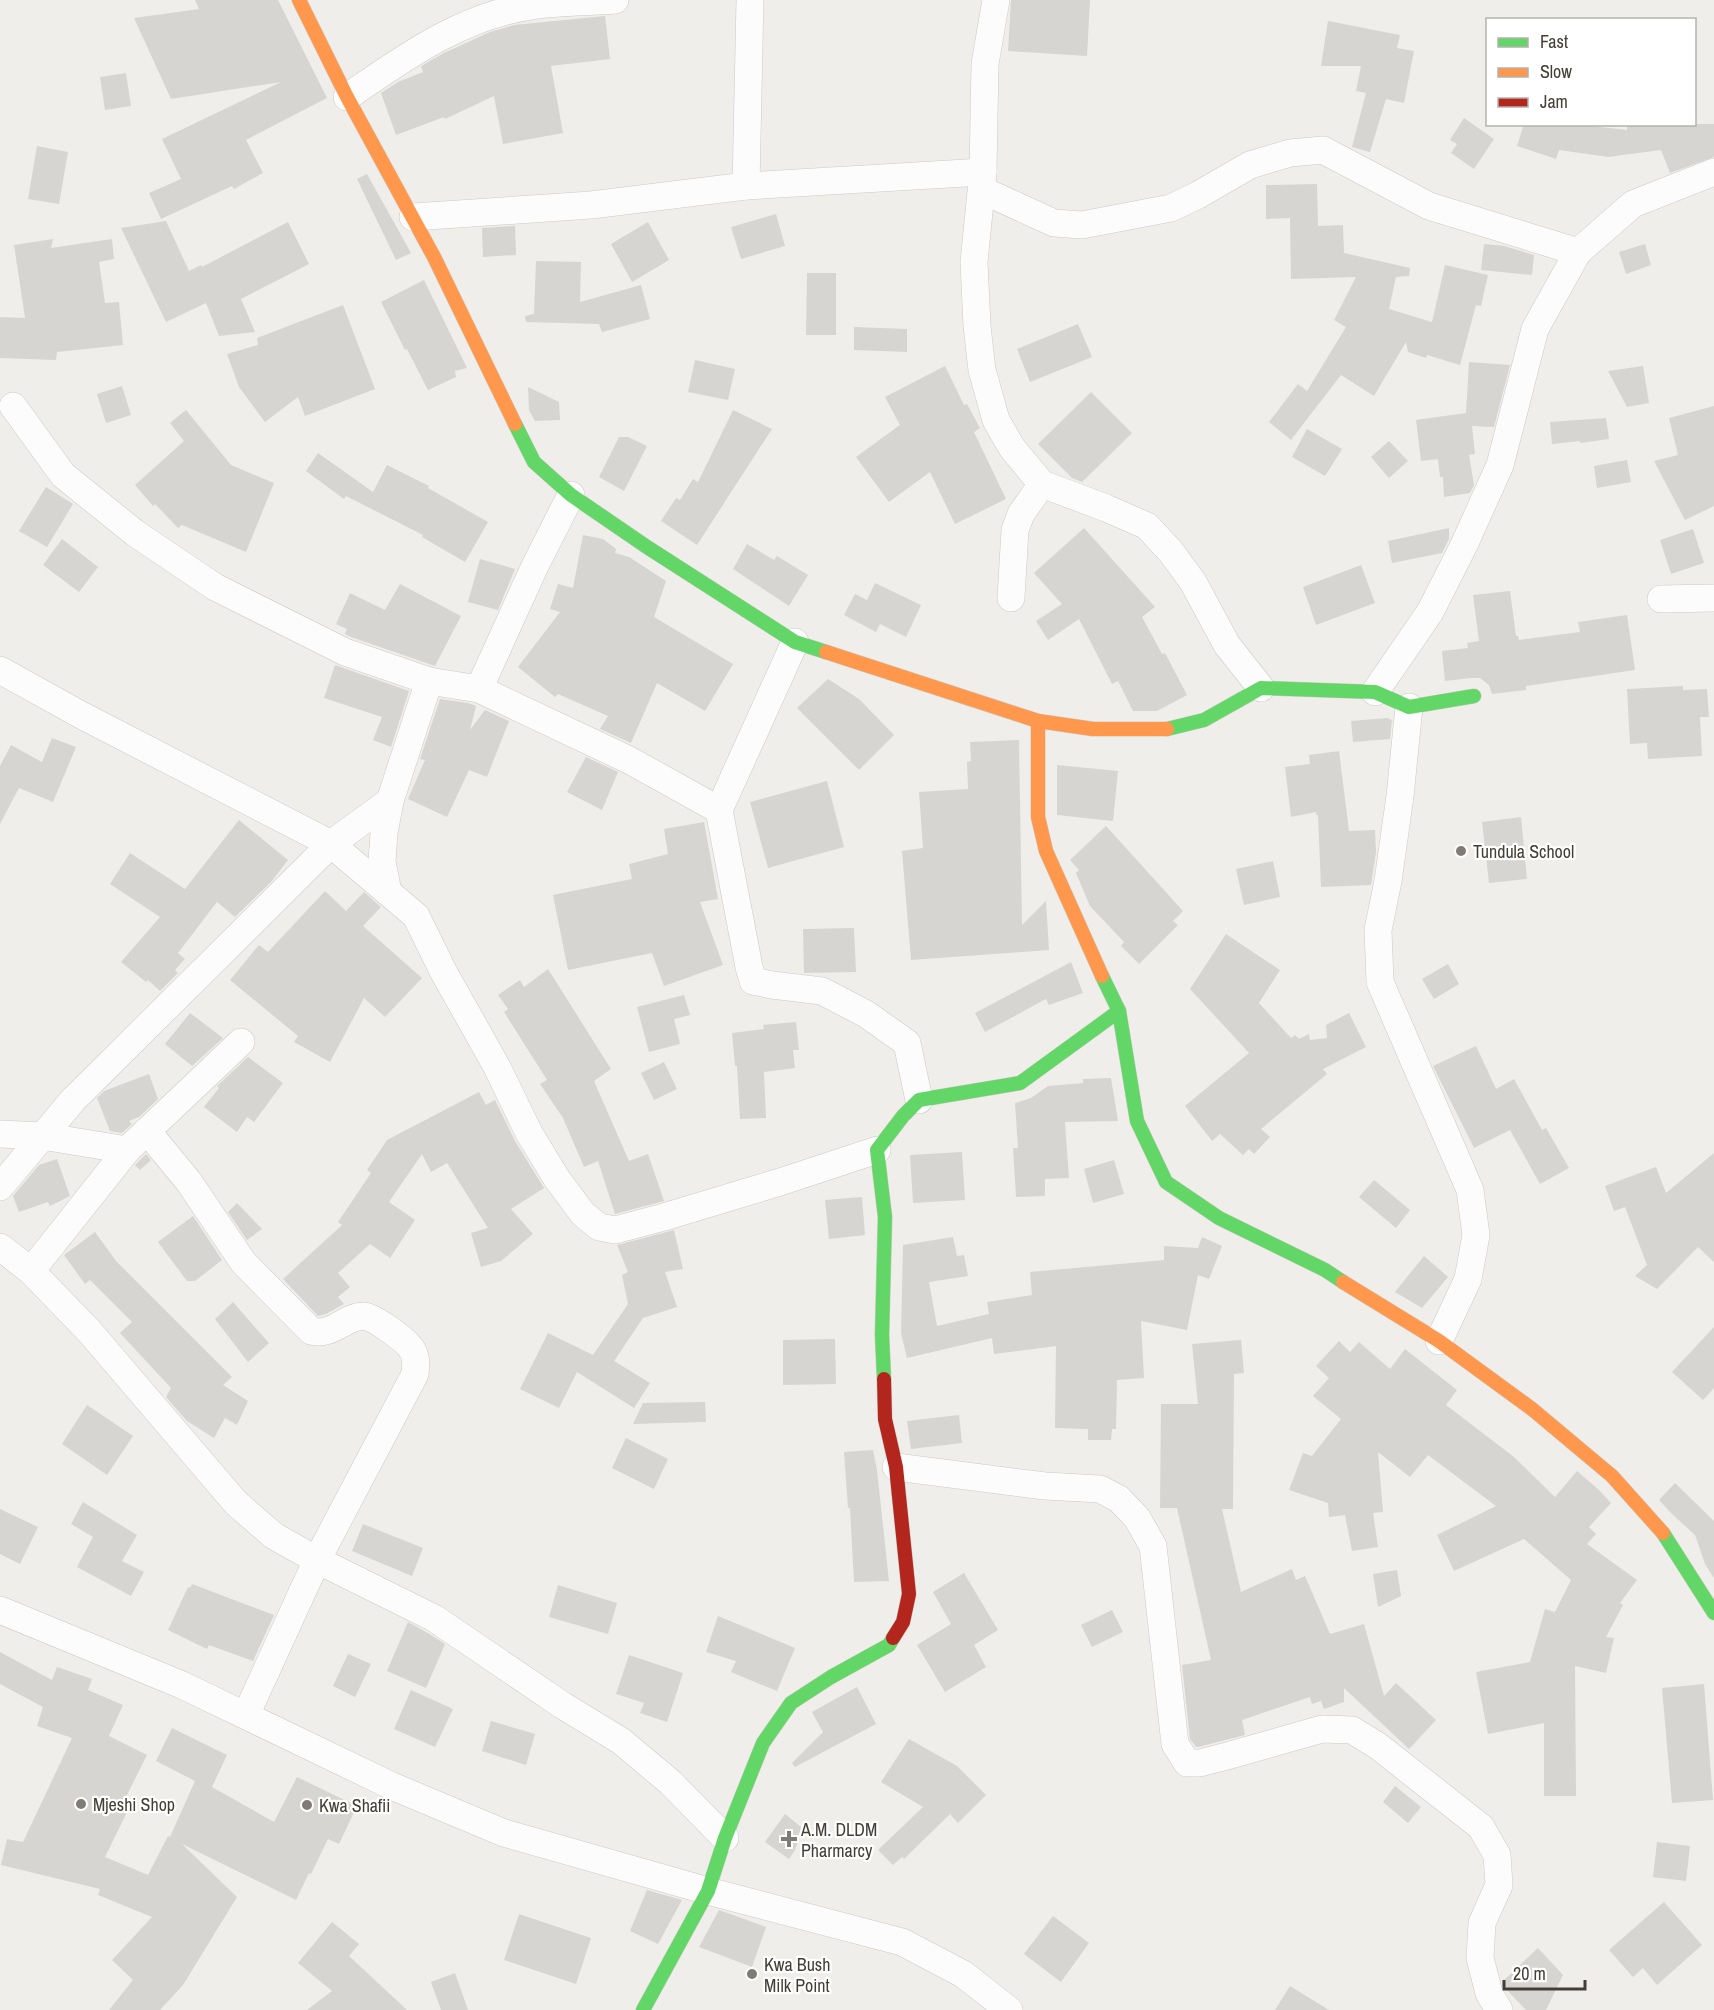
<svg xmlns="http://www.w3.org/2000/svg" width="1714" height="2010" viewBox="0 0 1714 2010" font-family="'Archivo Narrow',sans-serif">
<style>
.building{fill:#d7d5d1}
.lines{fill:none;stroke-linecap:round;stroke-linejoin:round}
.street-casing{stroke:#cbcac6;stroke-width:28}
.fast-casing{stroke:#cecbc1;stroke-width:15}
.slow-casing{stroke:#cecbc1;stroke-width:15}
.jam-casing{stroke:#cecbc1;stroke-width:15}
.street{stroke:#fdfcfc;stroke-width:27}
.fast{stroke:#63d668;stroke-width:14}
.slow{stroke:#ff974d;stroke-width:14}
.jam{stroke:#b3261e;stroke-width:14}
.poi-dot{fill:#807c75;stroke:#fff;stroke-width:2}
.labels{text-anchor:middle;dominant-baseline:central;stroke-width:4.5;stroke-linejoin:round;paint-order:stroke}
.poi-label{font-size:18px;fill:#443f36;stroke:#fff;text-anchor:start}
</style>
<rect width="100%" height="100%" fill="#efeeea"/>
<g class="building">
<polygon points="195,0 278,0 327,98 246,140 263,173 234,189 232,186 161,219 149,193 181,179 162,139 281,82 171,99 134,18 199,9"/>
<polygon points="1011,0 1090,0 1087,56 1008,51"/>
<polygon points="605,16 610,59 551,66 563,133 503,144 494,96 445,119 444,117 396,135 381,93 398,82 423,72 421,66 444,53 490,32 514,25"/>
<polygon points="1328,21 1400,35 1397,48 1414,51 1404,103 1386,99 1370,152 1352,147 1366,93 1356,91 1361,66 1321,66"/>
<polygon points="126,73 131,106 105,110 100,77"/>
<polygon points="1464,118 1494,139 1474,169 1451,153 1457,144 1450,140"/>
<polygon points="1524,124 1574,124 1627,130 1627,124 1714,124 1714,157 1670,173 1661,150 1608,157 1559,150 1556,159 1517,146"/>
<polygon points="37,146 68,152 59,204 28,199"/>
<polygon points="367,174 411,253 396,260 357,179"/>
<polygon points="1317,184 1318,226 1343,225 1344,253 1410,268 1409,276 1396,277 1389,309 1432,322 1445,265 1488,275 1481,306 1476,305 1460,365 1427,355 1426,358 1408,352 1406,342 1374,396 1341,375 1291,440 1269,422 1298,384 1307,391 1346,327 1334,320 1356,277 1291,279 1290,218 1266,219 1266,185"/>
<polygon points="776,214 785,246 741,259 731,227"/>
<polygon points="166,221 189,271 201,265 202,267 288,222 309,264 241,299 255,332 219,336 206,303 166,322 121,228"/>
<polygon points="648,222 669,260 632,282 611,244"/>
<polygon points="515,226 516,255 483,257 482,228"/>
<polygon points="53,239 51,248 112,239 114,259 99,262 105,303 119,302 123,345 57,352 56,360 0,358 0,317 25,318 14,245"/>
<polygon points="1484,244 1504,246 1534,255 1532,275 1481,270"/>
<polygon points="1645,244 1651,265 1626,274 1619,252"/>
<polygon points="536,261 581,262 580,302 641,285 650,319 602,332 599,324 526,322 525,316 534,314"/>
<polygon points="807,273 836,273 836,335 806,335"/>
<polygon points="424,280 467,368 455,371 456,377 428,390 407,349 405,350 381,302"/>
<polygon points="343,305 375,389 305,416 298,397 265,422 239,387 227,354 258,345 257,338"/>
<polygon points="1078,324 1092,357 1030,382 1017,349"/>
<polygon points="854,327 907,329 907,352 854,350"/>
<polygon points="695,360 735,369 728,400 688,392"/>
<polygon points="1469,362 1510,365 1494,427 1472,426 1475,454 1469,455 1474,485 1470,493 1444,497 1443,477 1440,477 1438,459 1421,461 1416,420 1466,413"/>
<polygon points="945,366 964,405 967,404 980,428 974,432 1006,499 955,524 930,472 889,502 856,457 900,425 885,397"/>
<polygon points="1643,366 1649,403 1627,407 1608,371"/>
<polygon points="122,386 131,415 106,423 97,394"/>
<polygon points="528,387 559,402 560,420 535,421 529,410"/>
<polygon points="1091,392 1132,433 1082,482 1072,478 1038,444"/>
<polygon points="1714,406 1714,506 1685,520 1654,461 1678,455 1669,418"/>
<polygon points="186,410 231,465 274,483 246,552 182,525 178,528 155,504 153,506 135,485 184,441 170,423"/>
<polygon points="733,410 772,429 697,545 661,521 676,498 680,500 693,479 698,482"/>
<polygon points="1606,418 1609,439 1580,443 1580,441 1552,444 1550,422"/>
<polygon points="1307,429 1342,449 1325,476 1292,457"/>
<polygon points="619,437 628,437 647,446 624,491 599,477"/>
<polygon points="1389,441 1408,461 1389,478 1371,457"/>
<polygon points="318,453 373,492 387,465 429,486 428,488 488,522 465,562 422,537 423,535 346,496 344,499 306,471"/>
<polygon points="1627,460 1631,482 1597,488 1594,466"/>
<polygon points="46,487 73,504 47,547 19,531"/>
<polygon points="1084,528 1155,607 1142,617 1162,654 1165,653 1187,695 1157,711 1133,711 1118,681 1112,684 1079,619 1048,640 1036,621 1062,604 1034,573"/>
<polygon points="1449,528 1449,539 1442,553 1392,563 1388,541"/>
<polygon points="1693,529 1704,563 1671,574 1660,540"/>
<polygon points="583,535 603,539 616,549 615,553 629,557 666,581 654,617 733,664 705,711 657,683 631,743 600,729 608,716 558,694 555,697 518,667 560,612 550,609 558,584 573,588"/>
<polygon points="62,539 98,567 79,592 43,565"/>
<polygon points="747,544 774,560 777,556 808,575 789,606 733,569"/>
<polygon points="480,559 515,569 498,610 468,602"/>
<polygon points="1361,565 1375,603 1316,625 1303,587"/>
<polygon points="875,583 921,605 906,637 880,624 876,632 844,615 855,594 867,600"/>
<polygon points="400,584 461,616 435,666 351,637 345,634 347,629 336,624 350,593 385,610"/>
<polygon points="1510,591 1516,636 1518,636 1519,640 1580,632 1578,622 1627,615 1635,670 1526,686 1526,690 1492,694 1489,685 1480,678 1471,678 1445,681 1442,651 1468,648 1467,643 1479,641 1473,595"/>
<polygon points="335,665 409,691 391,747 373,740 382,717 324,698"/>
<polygon points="828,679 859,699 894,735 859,770 797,708"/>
<polygon points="1683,686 1683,690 1707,689 1709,717 1700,717 1702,756 1648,759 1647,743 1630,744 1627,689"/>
<polygon points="440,699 468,703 476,706 470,730 485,710 509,721 487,777 469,770 447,817 408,799 425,760 420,759"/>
<polygon points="1387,718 1392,720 1390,739 1353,742 1351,721"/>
<polygon points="52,738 76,747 53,802 19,788 0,824 0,766 11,745 42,762"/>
<polygon points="1019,740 1022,925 1046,901 1049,950 911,960 902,851 923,848 919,792 968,789 967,762 971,761 970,742"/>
<polygon points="1339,751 1349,831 1375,830 1376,852 1371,885 1321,887 1318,815 1316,815 1316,812 1291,817 1285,767 1310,764 1309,755"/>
<polygon points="586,757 618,772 602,810 567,792"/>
<polygon points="1057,765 1118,771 1113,821 1057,815"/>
<polygon points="827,781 844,847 768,868 750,802"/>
<polygon points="1521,817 1527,879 1489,883 1482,822"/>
<polygon points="239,820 288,860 271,882 235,917 217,902 178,953 185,959 175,970 178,973 160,991 148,980 146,982 121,962 160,917 110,884 130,853 185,889"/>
<polygon points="704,822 718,899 700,902 723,965 664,986 652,953 568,970 553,895 632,879 629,864 668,854 664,829"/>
<polygon points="1106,826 1183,911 1173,921 1178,925 1139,964 1121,946 1124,942 1090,906 1076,873 1079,870 1070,860"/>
<polygon points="1273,861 1280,897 1244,905 1236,869"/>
<polygon points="325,891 346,911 364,892 381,907 363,926 422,978 385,1017 364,998 330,1062 294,1042 298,1036 230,980 259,945 268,952"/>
<polygon points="854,928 856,972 804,973 803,929"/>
<polygon points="1226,934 1280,970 1259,1003 1291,1038 1295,1035 1299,1039 1309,1034 1310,1040 1327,1038 1326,1025 1349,1013 1366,1047 1323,1069 1327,1074 1261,1129 1270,1137 1254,1154 1249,1149 1243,1155 1220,1134 1212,1141 1185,1106 1249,1053 1190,989"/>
<polygon points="1071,962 1083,993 1049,1005 1046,999 985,1032 975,1013"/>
<polygon points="1448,964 1459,984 1434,999 1422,979"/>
<polygon points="548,969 611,1069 594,1081 629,1161 648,1154 664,1201 615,1214 598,1161 584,1167 563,1118 540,1084 547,1080 504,1012 508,1009 498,995 520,980 524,987"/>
<polygon points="684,995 690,1015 674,1019 680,1044 649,1052 637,1007"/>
<polygon points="190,1013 223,1038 192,1066 165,1044"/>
<polygon points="796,1022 799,1050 793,1050 795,1068 764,1072 766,1118 740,1119 737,1066 735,1066 732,1033 764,1029 763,1025"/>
<polygon points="1476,1046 1496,1089 1514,1079 1542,1130 1546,1128 1569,1168 1540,1184 1510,1130 1474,1148 1433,1066"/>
<polygon points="248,1057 283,1083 254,1122 247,1117 237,1132 204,1107 219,1088 217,1086"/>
<polygon points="664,1062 677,1089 654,1100 641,1073"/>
<polygon points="149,1074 158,1099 139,1117 129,1121 132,1124 122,1133 110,1131 97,1098 104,1091"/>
<polygon points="1111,1078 1118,1121 1065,1122 1069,1178 1045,1179 1045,1196 1016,1197 1013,1148 1018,1148 1015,1103 1031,1098 1048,1086 1083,1083 1083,1079"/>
<polygon points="479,1092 486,1105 495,1100 515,1141 544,1188 511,1209 533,1234 501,1261 481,1267 471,1233 488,1228 447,1163 431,1172 422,1154 389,1202 415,1220 390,1258 370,1244 338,1273 350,1287 338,1297 344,1304 326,1314 318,1316 283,1279 342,1225 338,1222 371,1173 367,1170 387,1140"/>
<polygon points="962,1152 965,1200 913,1203 910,1155"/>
<polygon points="1714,1153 1714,1262 1698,1247 1657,1289 1635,1276 1647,1265 1625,1207 1614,1211 1605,1186 1656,1167 1666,1193"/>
<polygon points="146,1154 151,1160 140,1170 135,1165"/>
<polygon points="57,1159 70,1196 50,1206 48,1202 19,1212 13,1196 39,1165"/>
<polygon points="1114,1160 1124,1194 1093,1203 1084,1169"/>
<polygon points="1374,1180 1410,1210 1396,1228 1359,1197"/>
<polygon points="862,1197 865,1235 829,1239 825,1200"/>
<polygon points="237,1203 262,1229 247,1240 228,1212"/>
<polygon points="193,1216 222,1260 195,1281 187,1281 158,1242"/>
<polygon points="674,1230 683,1269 665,1272 677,1307 643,1318 614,1361 650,1383 634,1408 577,1372 559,1408 520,1389 548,1333 593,1355 628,1304 622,1275 628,1272 617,1245"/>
<polygon points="95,1232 116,1261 232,1377 223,1385 248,1401 237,1425 225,1418 214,1438 187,1421 166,1397 171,1388 120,1333 132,1322 90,1280 85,1284 64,1255"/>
<polygon points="953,1237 957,1256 964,1255 968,1276 929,1282 937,1326 989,1314 987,1302 1032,1295 1030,1272 1164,1260 1164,1246 1198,1248 1202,1237 1222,1246 1209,1279 1198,1275 1187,1330 1141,1321 1144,1378 1117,1380 1116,1429 1112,1429 1111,1440 1088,1440 1088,1429 1055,1428 1056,1346 994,1354 992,1338 907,1358 901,1333 903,1245"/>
<polygon points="1424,1256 1448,1277 1422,1308 1395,1292"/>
<polygon points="233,1302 269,1343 248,1362 215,1319"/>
<polygon points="1714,1327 1714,1388 1703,1400 1672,1372"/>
<polygon points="835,1339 836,1384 783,1385 783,1340"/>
<polygon points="1241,1340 1244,1373 1234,1374 1233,1509 1222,1509 1241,1592 1292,1569 1296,1580 1305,1576 1330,1634 1364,1624 1384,1696 1396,1683 1436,1720 1409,1749 1344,1688 1344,1702 1324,1709 1321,1701 1312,1704 1310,1697 1242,1720 1245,1735 1198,1747 1196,1747 1190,1739 1182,1665 1211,1660 1177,1508 1160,1508 1161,1404 1198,1404 1192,1344"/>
<polygon points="1339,1341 1350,1352 1359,1342 1390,1369 1405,1349 1457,1390 1446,1405 1514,1457 1555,1497 1577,1471 1599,1490 1611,1503 1589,1527 1596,1534 1587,1544 1637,1580 1620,1603 1623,1605 1606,1637 1614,1638 1606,1673 1575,1666 1576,1796 1544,1796 1544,1723 1488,1734 1476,1672 1530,1662 1545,1609 1555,1612 1571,1580 1524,1539 1454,1571 1437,1535 1496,1506 1428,1455 1410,1477 1378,1452 1383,1512 1373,1513 1378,1547 1352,1551 1345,1515 1329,1517 1328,1503 1289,1490 1303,1453 1312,1456 1341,1419 1313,1396 1329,1378 1316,1366"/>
<polygon points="705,1402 706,1422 633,1424 643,1403"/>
<polygon points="87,1405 133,1436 107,1475 62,1444"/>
<polygon points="959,1415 962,1443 911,1449 907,1421"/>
<polygon points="626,1438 668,1459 654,1489 612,1468"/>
<polygon points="873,1450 877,1470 889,1581 854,1582 850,1508 848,1508 844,1452"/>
<polygon points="1675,1483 1714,1521 1714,1578 1705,1564 1695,1535 1673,1515 1659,1500"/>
<polygon points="83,1502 137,1535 122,1561 144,1572 131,1596 77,1567 93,1537 71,1524"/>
<polygon points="0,1509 38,1527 20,1564 0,1554"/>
<polygon points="363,1524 423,1548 412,1576 352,1551"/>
<polygon points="1397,1570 1401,1596 1378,1607 1373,1574"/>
<polygon points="964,1573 998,1630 974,1645 986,1667 945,1692 917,1645 951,1624 933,1592"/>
<polygon points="192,1584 274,1615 253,1661 209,1645 207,1649 168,1630 188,1587 190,1588"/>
<polygon points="558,1585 617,1603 608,1634 549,1617"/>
<polygon points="1112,1610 1123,1632 1092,1647 1081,1625"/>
<polygon points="718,1616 795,1648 777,1691 731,1672 736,1661 706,1652"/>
<polygon points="408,1622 426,1632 445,1644 426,1688 387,1671"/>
<polygon points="0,1652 52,1680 57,1667 92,1679 88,1690 123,1705 109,1736 147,1755 123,1803 130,1806 105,1857 148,1875 168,1836 170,1837 195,1781 156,1761 172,1728 227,1755 212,1787 274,1822 297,1777 357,1806 339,1844 328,1839 311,1874 309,1873 296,1900 182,1844 237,1897 183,1985 160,2010 109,2010 133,1980 112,1960 152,1917 98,1895 100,1889 1,1865 7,1839 23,1842 72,1738 37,1726 43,1707 0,1684"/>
<polygon points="348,1654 371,1664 355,1697 333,1686"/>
<polygon points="629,1655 683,1673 667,1722 640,1713 644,1703 616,1694"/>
<polygon points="1704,1684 1713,1800 1672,1803 1662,1688"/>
<polygon points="857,1687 876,1724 795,1767 792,1763 823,1732 812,1712"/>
<polygon points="411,1690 453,1709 435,1747 394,1729"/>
<polygon points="491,1721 535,1734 526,1765 482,1751"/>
<polygon points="909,1739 957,1766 986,1795 958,1823 950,1814 904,1859 902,1857 893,1865 878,1850 923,1807 881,1782"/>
<polygon points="1395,1786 1421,1807 1408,1823 1383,1802"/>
<polygon points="785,1814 801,1827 801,1834 795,1850 789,1859 765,1842"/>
<polygon points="1657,1842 1690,1846 1686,1881 1653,1877"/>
<polygon points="647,1890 682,1900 658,1944 630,1931"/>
<polygon points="1664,1902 1702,1945 1657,1985 1643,1968 1633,1977 1609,1950"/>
<polygon points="719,1910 766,1927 752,1967 699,1947"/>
<polygon points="519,1914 591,1938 576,1984 504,1960"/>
<polygon points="1053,1916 1089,1943 1061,1982 1024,1954"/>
<polygon points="332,1922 359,1944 349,1956 407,2010 307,2010 332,1991 298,1963"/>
<polygon points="1538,1948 1563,1975 1546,2010 1526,2010 1503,1986 1502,1982"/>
<polygon points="455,1973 468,2010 441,2010 431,1982"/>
<polygon points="1290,1986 1329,2010 1275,2010"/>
</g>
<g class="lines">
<defs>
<g id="street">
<polyline points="996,0 985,64 983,172 974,262 977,326 982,370 996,420 1012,448 1042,484 1106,508 1147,526 1171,552 1193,582 1227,645 1261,688"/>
<path d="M347,97C405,57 464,14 537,5C562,2 589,2 615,0"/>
<polyline points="746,186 750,0"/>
<polyline points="982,190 1054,223 1082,225 1171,208 1198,195 1250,165 1290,153 1323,150 1429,206 1578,252"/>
<polyline points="413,217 591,205 746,186 983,172"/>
<polyline points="13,406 63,475 135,533 215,587 345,652 429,681 479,689 629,760 719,810"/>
<polyline points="1011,598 1015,530 1021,514 1042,484"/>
<polyline points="1661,599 1714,598"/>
<polyline points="795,642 719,810 749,967 753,981 772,985 822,991 866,1014 907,1043 919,1100"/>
<polyline points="0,670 83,716 331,844 416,916 443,971 497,1067 529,1133 557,1179 583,1214 599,1227 615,1230 664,1217 780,1182 877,1150"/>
<polyline points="479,689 534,568 571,495"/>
<polyline points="1375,692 1430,612 1464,545 1500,465 1535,329 1578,252 1633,204 1714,172"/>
<polyline points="1409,707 1400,796 1388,881 1378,930 1380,982 1470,1190 1476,1235 1468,1279 1439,1341"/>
<polyline points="388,892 382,862 384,833 390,801 429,681"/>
<path d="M147,1131L189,1182L243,1262L311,1331C332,1337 345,1316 364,1316C374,1317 404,1339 410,1347C417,1355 416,1364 415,1374L317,1560L246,1715"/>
<polyline points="0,1134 42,1136 127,1150"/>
<polyline points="0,1187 73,1100 331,844 390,801"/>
<polyline points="0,1247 31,1271 89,1331 236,1503 274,1536 317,1560 434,1618 562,1705 621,1741 670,1782 725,1838"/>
<polyline points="31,1271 127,1150 241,1042"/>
<polyline points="896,1467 1045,1486 1100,1489 1119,1499 1137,1518 1153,1546 1175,1744 1187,1763 1200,1763 1227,1756 1322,1729 1352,1730 1378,1746 1481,1827 1497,1855 1499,1885 1482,1923 1480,1958 1489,1993 1499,2010"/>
<polyline points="0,1610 182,1685 392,1786 504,1833 708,1891 902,1942 963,1974 1009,2010"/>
</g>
<g id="fast">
<polyline points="515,424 534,462 571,495 647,547 795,642 826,652"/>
<polyline points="1167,729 1204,720 1261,688 1375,692 1409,707 1474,696"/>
<polyline points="1102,976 1119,1011 1137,1121 1166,1182 1219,1218 1325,1270 1343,1282"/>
<polyline points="884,1379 882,1335 885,1217 877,1150 903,1116 919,1100 1020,1083 1119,1011"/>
<polyline points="1663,1533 1714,1613"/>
<polyline points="643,2010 708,1891 725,1838 763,1743 791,1703 831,1677 889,1645 893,1638"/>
</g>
<g id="slow">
<polyline points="299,0 347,97 434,257 515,424"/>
<polyline points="826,652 1038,721 1093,729 1167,729"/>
<polyline points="1038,721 1038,817 1046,851 1102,976"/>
<polyline points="1343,1282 1439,1341 1532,1409 1612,1476 1663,1533"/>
</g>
<polyline id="jam" points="884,1379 885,1419 896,1467 909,1594 903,1622 893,1638"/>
</defs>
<use href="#street" class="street-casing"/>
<use href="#fast" class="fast-casing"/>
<use href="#slow" class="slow-casing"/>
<use href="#jam" class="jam-casing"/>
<use href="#street" class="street"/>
<use href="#fast" class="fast"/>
<use href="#slow" class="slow"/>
<use href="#jam" class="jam"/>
</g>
<g class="poi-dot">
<circle cx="1461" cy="851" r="6"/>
<circle cx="81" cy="1804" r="6"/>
<circle cx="307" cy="1805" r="6"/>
<path d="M786 1830h6v6h6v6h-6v6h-6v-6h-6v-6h6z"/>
<circle cx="752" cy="1974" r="6"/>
</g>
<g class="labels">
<g class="poi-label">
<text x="1473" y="851">Tundula School</text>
<text x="93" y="1804">Mjeshi Shop</text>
<text x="319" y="1805">Kwa Shafii</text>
<text x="801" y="1829">A.M. DLDM<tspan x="801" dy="21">Pharmarcy</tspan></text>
<text x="764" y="1964">Kwa Bush<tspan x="764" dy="21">Milk Point</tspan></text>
</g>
</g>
<rect x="1486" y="18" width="210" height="108" fill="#ffffff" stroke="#b4b2af" stroke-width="1.5"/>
<rect x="1498" y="38" width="30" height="9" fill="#63d668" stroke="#b4b2af" stroke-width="1.5"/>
<text x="1540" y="48" font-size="18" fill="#443f36">Fast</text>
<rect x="1498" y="68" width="30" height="9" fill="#ff974d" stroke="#b4b2af" stroke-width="1.5"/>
<text x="1540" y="78" font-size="18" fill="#443f36">Slow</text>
<rect x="1498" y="98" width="30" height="9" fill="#b3261e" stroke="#b4b2af" stroke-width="1.5"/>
<text x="1540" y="108" font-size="18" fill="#443f36">Jam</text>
<path d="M1504 1980v9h81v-9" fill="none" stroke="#443f36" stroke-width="3"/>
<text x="1513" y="1980" font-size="18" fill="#443f36" stroke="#ffffff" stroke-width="4.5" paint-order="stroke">20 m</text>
</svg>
